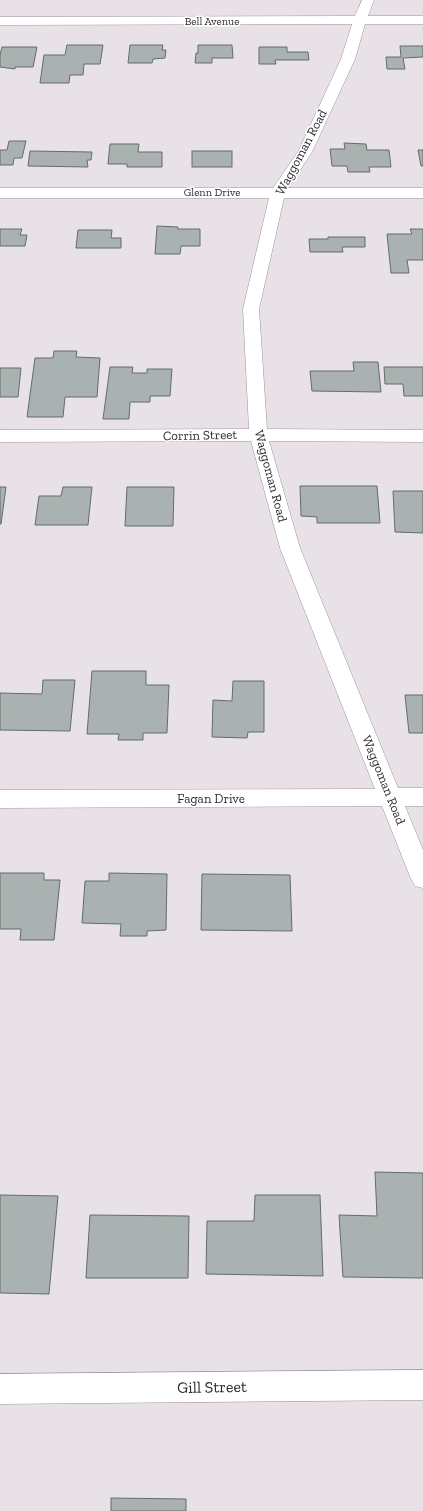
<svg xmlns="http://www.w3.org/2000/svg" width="423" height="1511" viewBox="0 0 423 1511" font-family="'Zilla Slab',serif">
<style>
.building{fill:#aab2b1;stroke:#646c6a}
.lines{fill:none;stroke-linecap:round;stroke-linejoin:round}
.minor-casing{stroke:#9a959a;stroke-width:1}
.minor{fill:#fff;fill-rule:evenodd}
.labels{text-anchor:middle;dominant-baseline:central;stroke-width:3;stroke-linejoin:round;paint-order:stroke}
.far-street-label{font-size:11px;fill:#2c2a2d;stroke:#fff}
.street-label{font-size:13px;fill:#2c2a2d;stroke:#fff}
.near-street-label{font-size:16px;fill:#2c2a2d;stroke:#fff}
</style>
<rect width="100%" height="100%" fill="#e8e2e8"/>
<g class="building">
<polygon points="67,45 103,45 100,64 84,64 83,75 70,75 69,83 40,83 44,55 65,55"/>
<polygon points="130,45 163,45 162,50 166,50 165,58 153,59 152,63 128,63"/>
<polygon points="198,45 232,45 233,58 212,58 212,63 195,63 196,53 198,53"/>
<polygon points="400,46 423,46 423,57 403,58 405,69 387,69 386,57 401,57"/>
<polygon points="2,47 37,47 33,67 15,67 15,69 0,67 0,55"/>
<polygon points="259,47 287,47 287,52 308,52 309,60 275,60 276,64 259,64"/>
<polygon points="9,141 26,141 22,158 14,158 13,165 0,165 0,150 7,150"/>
<polygon points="344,143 366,144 367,150 389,150 391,167 369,167 370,172 348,172 347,166 332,166 330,149 345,149"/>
<polygon points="110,144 139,144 138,152 162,152 162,167 127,167 127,164 108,164"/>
<polygon points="418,150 423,150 423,166 421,166"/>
<polygon points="30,151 92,152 91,160 87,160 88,167 28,166"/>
<rect x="192" y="151" width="40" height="16"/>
<polygon points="157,226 178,227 178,229 200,229 200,246 181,246 180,254 155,254"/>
<polygon points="0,229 22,229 20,235 27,235 25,246 0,246"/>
<polygon points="410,229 423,229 423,260 407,260 409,273 391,273 387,234 412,234"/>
<polygon points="78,230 112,230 111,238 121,238 121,248 76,248"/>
<polygon points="328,237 365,237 365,247 342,247 343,252 310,252 309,239 328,239"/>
<polygon points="54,351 77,351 76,357 100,358 97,397 65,397 63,417 27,417 35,358 53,358"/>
<polygon points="353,362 378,362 381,392 312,391 310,371 354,371"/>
<polygon points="110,367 133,367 132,373 147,373 147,369 172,369 170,396 150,396 150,402 130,402 129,419 103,419"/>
<polygon points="384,367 423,367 423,396 404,396 403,384 385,384"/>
<polygon points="0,368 21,368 18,397 0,397"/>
<polygon points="300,486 377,486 380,523 317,523 317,517 301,516"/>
<polygon points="0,487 6,487 1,524 0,524"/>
<polygon points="63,487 92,487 88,525 35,525 39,496 61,496"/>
<polygon points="127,487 174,487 173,526 125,526"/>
<polygon points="393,491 423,491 423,533 395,532"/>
<polygon points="92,671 146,671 146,685 169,685 167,733 143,733 143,740 118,740 119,734 87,734"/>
<polygon points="43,680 75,680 70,731 0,730 0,693 42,694"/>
<polygon points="233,681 264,681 264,732 248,732 247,738 212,737 213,700 232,701"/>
<polygon points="405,695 423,695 423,733 409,733"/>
<polygon points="0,873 44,873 44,880 60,880 54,940 20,940 21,929 0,929"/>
<polygon points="109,873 167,874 166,930 147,931 147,936 120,936 121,924 82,923 85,881 109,881"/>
<polygon points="202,874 290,875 292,931 201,930"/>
<polygon points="375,1172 423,1173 423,1278 343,1277 339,1215 377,1216"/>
<polygon points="0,1195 58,1196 49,1294 0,1293"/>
<polygon points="255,1195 320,1195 323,1276 206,1274 207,1221 254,1221"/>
<polygon points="90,1215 189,1216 188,1278 86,1278"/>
<polygon points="111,1498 186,1499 186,1511 111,1511"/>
</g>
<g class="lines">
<defs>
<g id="minor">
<polygon points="362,0 374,0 368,16 423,16 423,24 365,24 355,59 312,152 288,188 423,188 423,198 284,198 259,309 267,429 423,430 423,442 269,441 300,548 398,788 423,788 423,806 405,806 423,850 423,888 415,886 411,879 382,806 0,808 0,790 375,789 280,548 251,441 0,442 0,430 249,429 243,309 269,198 0,198 0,188 273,188 298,152 341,59 352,24 0,25 0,17 355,16"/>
<polygon points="423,1370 423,1400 0,1404 0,1374"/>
</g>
</defs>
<use href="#minor" class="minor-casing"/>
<use href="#minor" class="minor"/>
</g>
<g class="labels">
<g class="far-street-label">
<text x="212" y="21">Bell Avenue</text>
<text x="212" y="192">Glenn Drive</text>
</g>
<g class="street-label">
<text transform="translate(301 152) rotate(-62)">Waggoman Road</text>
<text transform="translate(200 435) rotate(-1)">Corrin Street</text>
<text transform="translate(271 476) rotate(75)">Waggoman Road</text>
<text transform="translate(384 780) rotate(68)">Waggoman Road</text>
<text x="211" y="798">Fagan Drive</text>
</g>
<g class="near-street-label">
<text transform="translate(212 1387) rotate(-1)">Gill Street</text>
</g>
</g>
</svg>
